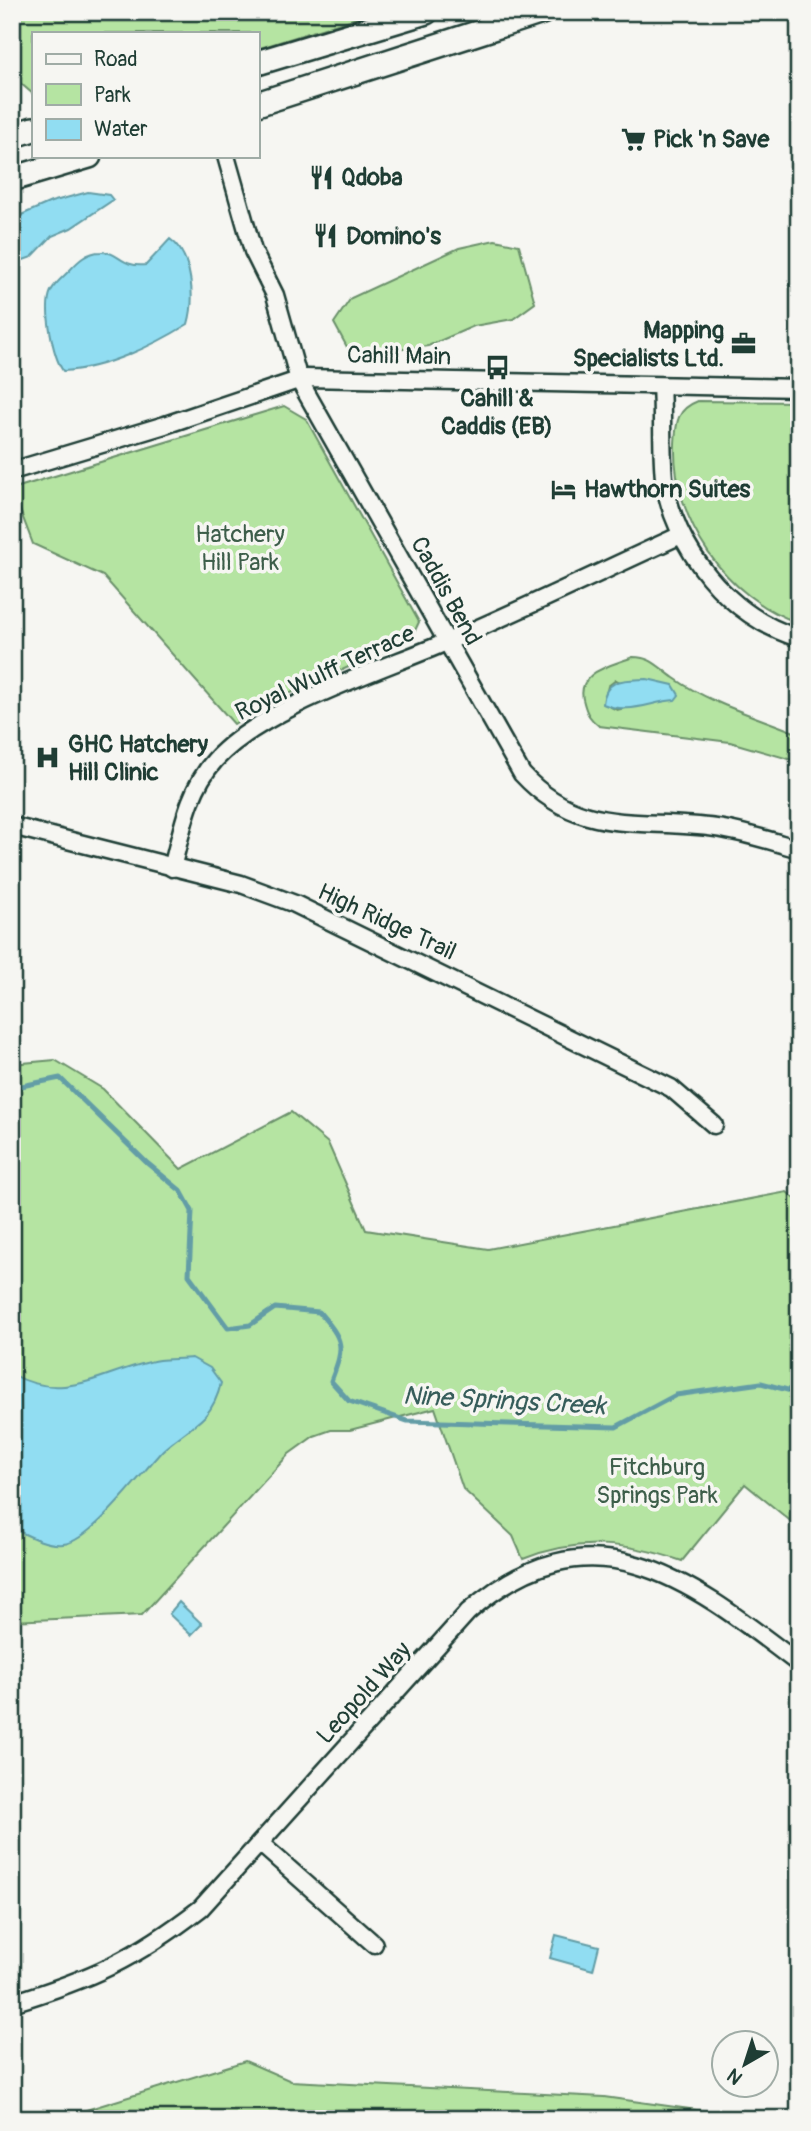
<svg xmlns="http://www.w3.org/2000/svg" width="811" height="2131" viewBox="0 0 811 2131" font-family="Pangolin,sans-serif">
<style>
.green{fill:#b5e4a2;stroke:#6a906b;stroke-width:2;fill-rule:evenodd}
.water{fill:#91ddf2;stroke:#639da6;stroke-width:2}
.lines{fill:none;stroke-linecap:round;stroke-linejoin:round}
.stream{stroke:#639da6;stroke-width:5}
.street-casing{stroke:#1f3d34;stroke-width:21}
.secondary-casing{stroke:#1f3d34;stroke-width:28}
.street{stroke:#f6f6f2;stroke-width:16}
.secondary{stroke:#f6f6f2;stroke-width:23}
.labels{text-anchor:middle;dominant-baseline:central;stroke-width:7;stroke-linejoin:round;paint-order:stroke}
.poi-label{font-size:24px;font-weight:bold;fill:#1f3d34;stroke:#f6f6f2;text-anchor:start}
.street-label{font-size:24px;fill:#1f3d34;stroke:#f6f6f2}
.park-label{font-size:24px;fill:#3d5e4a;stroke:#f6f6f2}
.water-label{font-size:26px;font-style:italic;fill:#365d5a;stroke:#f6f6f2}
</style>
<rect width="100%" height="100%" fill="#f6f6f2"/>
<filter id="ink" filterUnits="userSpaceOnUse"><feTurbulence type="fractalNoise" baseFrequency=".0143" numOctaves="2"/><feDisplacementMap in="SourceGraphic" scale="14" xChannelSelector="R" yChannelSelector="G"/><feConvolveMatrix kernelMatrix="1 2 1 2 8 2 1 2 1" color-interpolation-filters="sRGB"/></filter>
<g filter="url(#ink)">
<g class="green">
<polygon points="12,12 376,12 257,49 257,33 33,33 33,94 12,76"/>
<polygon points="495,240 519,245 535,303 513,319 474,326 428,346 364,354 347,347 334,323 351,298 459,248"/>
<path d="M698,401L799,402V623C726,598 672,521 675,443C676,422 677,409 698,401Z"/>
<polygon points="284,406 306,419 419,622 411,639 262,706 234,724 103,576 33,544 12,489"/>
<path d="M633,657C653,657 659,668 674,678C710,704 759,717 799,734V762L730,742L599,726C590,719 587,714 584,703C574,672 610,666 633,657ZM616,680L655,701L617,710L604,704L608,686Z"/>
<path d="M55,1060L103,1089L181,1169L291,1112L328,1143L366,1230L488,1249L787,1192L799,1202V1528L745,1484L682,1561C627,1542 578,1537 523,1559L513,1536L463,1489L435,1408L350,1430H331L314,1436L289,1454L142,1615L12,1621V1064Z"/>
<polygon points="245,2061 291,2081 604,2097 761,2119 57,2119"/>
</g>
<g class="water">
<polygon points="88,192 109,195 113,200 71,228 52,236 32,257 12,264 12,219 51,202"/>
<path d="M170,239C193,255 195,300 188,324C153,346 104,369 63,371C53,356 43,308 51,291C55,283 63,277 69,271C78,261 87,252 101,252C119,251 121,268 146,265Z"/>
<path d="M647,679L673,685L679,695L675,700C650,702 627,715 603,704C605,677 626,680 647,679Z"/>
<path d="M192,1358L210,1368L221,1383C218,1396 214,1406 205,1416C192,1429 176,1438 163,1450C143,1471 90,1543 63,1544C46,1546 27,1535 12,1528V1374C67,1405 105,1369 159,1360C169,1359 181,1359 192,1358Z"/>
<polygon points="179,1602 202,1624 191,1635 169,1614"/>
<polygon points="556,1935 599,1946 593,1970 550,1958"/>
</g>
<g class="lines">
<path class="stream" d="M12,1088L60,1078L147,1163L181,1191L192,1211L189,1275L228,1328L250,1325L275,1308L319,1312C344,1341 345,1345 331,1381L349,1401L407,1421L616,1427L676,1395L761,1383L799,1393"/>
<defs>
<g id="street">
<path d="M226,156L253,251L275,295L299,380L522,774C581,838 640,817 716,828C744,832 771,841 799,849"/>
<path d="M661,386C663,416 661,448 664,478C673,548 730,618 799,638"/>
<polyline points="12,471 165,425 304,378 799,388"/>
<polyline points="12,826 241,884 295,904 671,1088 714,1125"/>
<path d="M172,868C182,831 188,790 215,760C262,708 378,671 444,643C524,609 602,571 681,535"/>
<polyline points="261,1844 374,1944"/>
<path d="M12,2003C91,1979 135,1959 201,1908L468,1612C593,1502 692,1582 799,1664"/>
</g>
<g id="secondary">
<polyline points="257,63 426,12"/>
<polyline points="257,104 542,12"/>
<polyline points="12,136 33,129"/>
<polyline points="12,179 89,156"/>
</g>
</defs>
<use href="#street" class="street-casing"/>
<use href="#secondary" class="secondary-casing"/>
<use href="#street" class="street"/>
<use href="#secondary" class="secondary"/>
</g>
</g>
<defs>
<symbol id="supermarket-bare" viewBox="-9 -9 18 18"><path d="M-6-5.5h2.5l.6 2H6L4.5 2H-2.5L-4.4-4H-6ZM-1.5 3.2a1.3 1.3 0 1 0 .1 0ZM3 3.2a1.3 1.3 0 1 0 .1 0Z" fill="#1f3d34" stroke="#f6f6f2" stroke-width="2.5" paint-order="stroke"/></symbol>
<symbol id="restaurant-bare" viewBox="-9 -9 18 18"><path d="M-5-6h1v4h1v-4h1v4h1v-4h1v5L-1.5 .5V6h-2V.5L-5-1ZM5-6V6H3V1.5H1.5Q1.5-4 5-6Z" fill="#1f3d34" stroke="#f6f6f2" stroke-width="2.5" paint-order="stroke"/></symbol>
<symbol id="office-bare" viewBox="-9 -9 18 18"><path d="M-6-3h4V-5.5h4V-3h4V5H-6ZM-1-4.5V-3h2v-1.5ZM-6 0V1H6V0Z" fill="#1f3d34" stroke="#f6f6f2" stroke-width="2.5" paint-order="stroke"/></symbol>
<symbol id="bus-bare" viewBox="-9 -9 18 18"><path d="M-5-6H5V4H4V6H2V4H-2V6H-4V4H-5ZM-3.5-4V0h7V-4ZM-3.5 1.2v1.5H-2V1.2ZM2 1.2v1.5H3.5V1.2Z" fill="#1f3d34" stroke="#f6f6f2" stroke-width="2.5" paint-order="stroke"/></symbol>
<symbol id="hotel-bare" viewBox="-9 -9 18 18"><path d="M-6-4.5h1.5V1H6V5H4.5V3h-9V5H-6ZM-4 0a1.8 1.8 0 1 1 3.6 0ZM.5 0V-2.5h3Q6-2.5 6 0Z" fill="#1f3d34" stroke="#f6f6f2" stroke-width="2.5" paint-order="stroke"/></symbol>
<symbol id="hospital-bare" viewBox="-9 -9 18 18"><path d="M-5-5h3v3.5h4V-5h3V5h-3V1.5h-4V5h-3Z" fill="#1f3d34" stroke="#f6f6f2" stroke-width="2.5" paint-order="stroke"/></symbol>
</defs>
<g fill-rule="evenodd">
<use href="#supermarket-bare" x="616" y="122" width="35" height="35"/>
<use href="#restaurant-bare" x="304" y="160" width="35" height="35"/>
<use href="#restaurant-bare" x="308" y="218" width="35" height="35"/>
<use href="#office-bare" x="726" y="326" width="35" height="35"/>
<use href="#bus-bare" x="480" y="350" width="35" height="35"/>
<use href="#hotel-bare" x="546" y="472" width="35" height="35"/>
<use href="#hospital-bare" x="30" y="740" width="35" height="35"/>
</g>
<g class="labels">
<g class="poi-label">
<text x="653" y="139">Pick 'n Save</text>
<text x="341" y="177">Qdoba</text>
<text x="346" y="236">Domino's</text>
<text x="724" y="330" text-anchor="end">Mapping<tspan x="724" dy="28">Specialists Ltd.</tspan></text>
<text x="497" y="398" text-anchor="middle">Cahill &amp;<tspan x="497" dy="28">Caddis (EB)</tspan></text>
<text x="584" y="489">Hawthorn Suites</text>
<text x="68" y="744">GHC Hatchery<tspan x="68" dy="28">Hill Clinic</tspan></text>
</g>
<g class="street-label">
<text transform="translate(399 356) rotate(1)">Cahill Main</text>
<text transform="translate(446 591) rotate(61)">Caddis Bend</text>
<text transform="translate(325 673) rotate(-25)">Royal Wulff Terrace</text>
<text transform="translate(387 922) rotate(25)">High Ridge Trail</text>
<text transform="translate(364 1693) rotate(-48)">Leopold Way</text>
</g>
<g class="park-label">
<text x="240" y="534">Hatchery<tspan x="240" dy="28">Hill Park</tspan></text>
<text x="657" y="1467">Fitchburg<tspan x="657" dy="28">Springs Park</tspan></text>
</g>
<g class="water-label">
<text transform="translate(504 1401) rotate(3)">Nine Springs Creek</text>
</g>
</g>
<rect width="811" height="2131" fill="none" stroke="#f6f6f2" stroke-width="42"/>
<rect x="21" y="21" width="769" height="2089" fill="none" stroke="#1f3d34" stroke-width="2.5" filter="url(#ink)"/>
<rect x="32" y="32" width="228" height="126" fill="#f6f6f2" stroke="#a0aca6" stroke-width="2"/>
<rect x="46" y="54" width="35" height="10" fill="#f6f6f2" stroke="#a0aca6" stroke-width="2"/>
<text x="94" y="66" font-size="21" fill="#1f3d34">Road</text>
<rect x="46" y="84" width="35" height="21" fill="#b5e4a2" stroke="#a0aca6" stroke-width="2"/>
<text x="94" y="102" font-size="21" fill="#1f3d34">Park</text>
<rect x="46" y="119" width="35" height="21" fill="#91ddf2" stroke="#a0aca6" stroke-width="2"/>
<text x="94" y="136" font-size="21" fill="#1f3d34">Water</text>
<g transform="translate(745 2064) rotate(219)"><circle r="33" fill="#f6f6f2" stroke="#a0aca6" stroke-width="2"/>
<path d="M0-5L12 26L0 18L-12 26Z" fill="#1f3d34"/>
<text y="-10" font-size="19" font-weight="bold" text-anchor="middle" fill="#1f3d34">N</text>
</g>
</svg>
